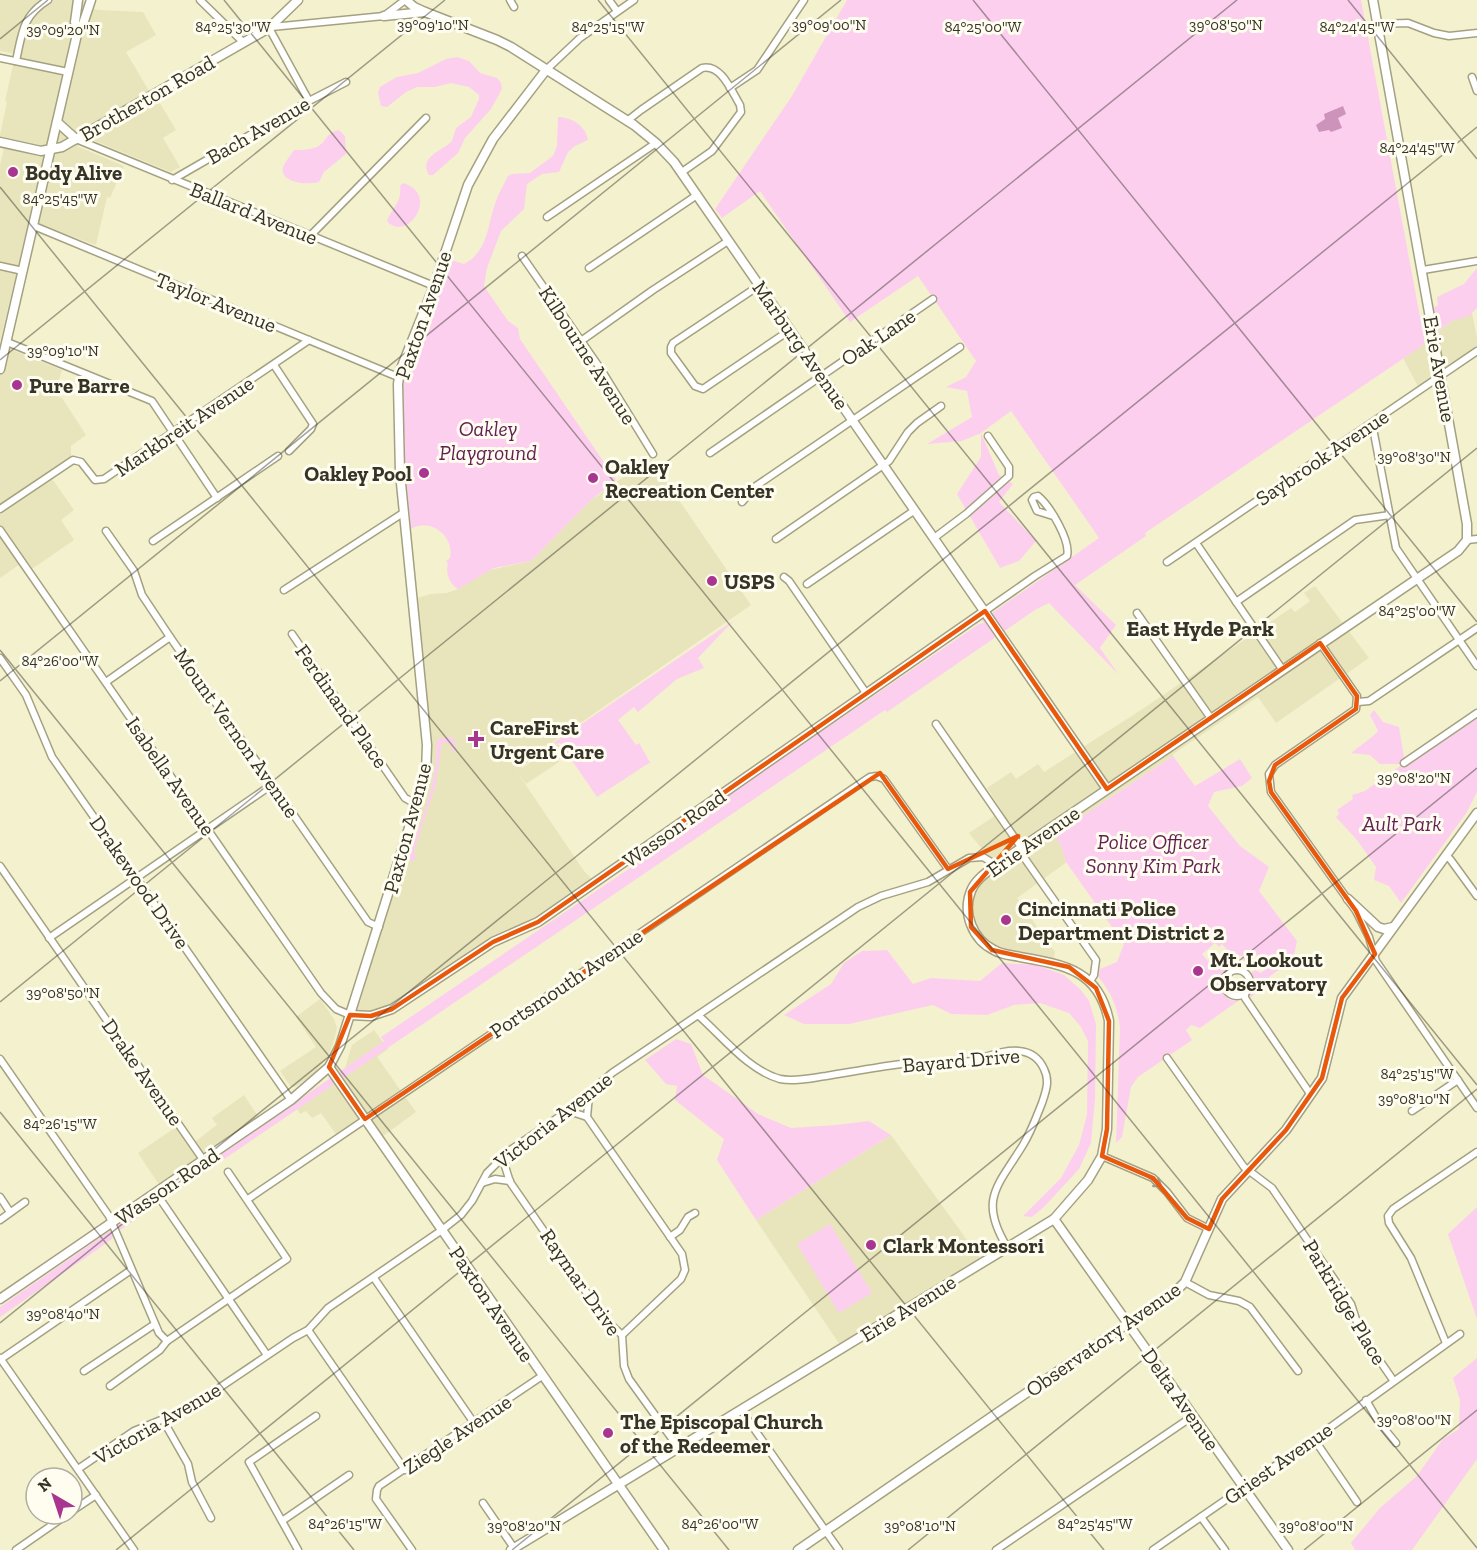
<svg xmlns="http://www.w3.org/2000/svg" width="1477" height="1550" viewBox="0 0 1477 1550" font-family="'Zilla Slab',serif">
<style>
.built{fill:#e8e5bc}
.green{fill:#fdcfef}
.water{fill:#cc93bb}
.lines{fill:none;stroke-linecap:round;stroke-linejoin:round}
.street-casing{stroke:#a4a181;stroke-width:9}
.secondary-casing{stroke:#a4a181;stroke-width:11}
.street{stroke:#fff;stroke-width:6}
.secondary{stroke:#fff;stroke-width:8}
.oneway{stroke:#9a9a93}
.marked{fill:none;stroke:#e8590c;stroke-width:4.5;stroke-linejoin:round}
.ticks{fill:none;stroke:#353427;stroke-width:1.5;stroke-opacity:0.45}
.poi-dot{fill:#a8358f;stroke:#fefdf0;stroke-width:2}
.labels{text-anchor:middle;dominant-baseline:central;stroke-width:6;stroke-linejoin:round;paint-order:stroke}
.street-label{font-size:21px;fill:#353427;stroke:#fefdf0}
.poi-label{font-size:21px;font-weight:bold;fill:#353427;stroke:#fefdf0;text-anchor:start}
.park-label{font-size:21px;font-style:italic;fill:#611e52;stroke:#fefdf0}
.neighbourhood-label{font-size:22px;font-weight:bold;fill:#353427;stroke:#fefdf0}
.ticks-label{font-size:15px;text-anchor:middle;fill:#353427;stroke:#fefdf0;stroke-width:6;stroke-linejoin:round;paint-order:stroke}
</style>
<rect width="100%" height="100%" fill="#f4f1cf"/>
<g class="built">
<polygon points="0,0 42,0 33,7 25,18 15,54 0,51"/>
<polygon points="50,0 82,0 89,7 98,10 143,12 156,35 126,52 152,96 155,95 176,130 163,138 180,167 171,172 90,139 77,146 124,166 110,198 107,197 96,245 29,221 0,341 0,165 5,144 0,143 0,135 7,102 5,101 14,61 31,16"/>
<polygon points="1471,308 1477,338 1477,351 1420,390 1403,358 1424,344 1424,341"/>
<polygon points="0,345 62,370 54,395 62,398 86,435 71,446 71,457 48,473 74,510 61,520 74,540 29,571 23,562 0,578"/>
<polygon points="650,458 751,605 550,744 519,770 545,753 549,757 553,754 551,749 558,744 566,755 558,760 559,762 526,784 517,772 584,871 595,882 538,922 507,934 392,1009 350,1015 426,774 413,599 431,594 447,593 458,589 481,572 531,561 590,501"/>
<polygon points="1315,586 1369,658 1276,723 1258,697 1173,754 1173,756 1054,835 1071,859 1017,898 1055,952 1053,963 1000,953 975,933 969,898 995,865 969,833 1002,811 987,788 1011,772 1016,779 1038,764 1044,772 1141,710 1291,608 1295,612 1310,601 1304,593"/>
<polygon points="320,999 334,1019 337,1028 333,1044 327,1057 313,1075 295,1087 291,1087 280,1071 316,1047 296,1017"/>
<polygon points="374,1030 388,1049 377,1057 416,1112 379,1139 365,1119 338,1137 321,1113 312,1118 306,1111 300,1114 295,1105 344,1071 352,1045"/>
<polygon points="244,1095 259,1118 160,1186 138,1153 176,1127 189,1146 217,1125 212,1118"/>
<polygon points="891,1135 983,1262 842,1348 756,1220"/>
</g>
<g class="green">
<polygon points="847,0 1361,0 1420,317 1438,305 1437,297 1464,284 1477,268 1477,308 1469,316 1452,321 1424,341 1424,344 1419,348 1145,533 1146,536 1075,585 1116,625 1100,648 1119,675 1049,603 1035,610 887,712 885,710 217,1164 117,1232 113,1238 101,1247 0,1317 0,1307 384,1041 381,1037 723,805 721,800 979,624 984,623 982,620 1099,538 1011,411 981,433 999,475 1013,484 999,502 1036,541 1019,561 1000,568 957,494 981,457 981,433 962,441 927,444 972,417 967,391 946,387 966,377 976,361 918,276 850,322 760,191 722,218 715,209 792,96"/>
<path d="M457,57L469,61L480,73L497,78L501,83L502,89L491,109L465,138L458,153L433,175H429C418,156 443,151 452,141L456,128L471,117L479,99V95L469,87L451,83L435,87H417L406,92L387,107L381,106L378,93L380,87L397,77L418,73L446,59Z"/>
<path d="M558,117C571,117 586,126 588,140L575,146L568,152L559,172L542,174L527,184L524,209L501,231L487,268L484,286L508,321L518,328L520,339L616,480L590,501L531,561L494,568L458,589C450,585 445,572 448,564L446,561L450,558C455,536 430,517 411,529L405,466L403,387L405,375L448,259L464,264C487,252 487,229 494,207C497,196 503,186 508,176L512,174L530,173L553,156L557,146Z"/>
<path d="M339,130L345,136L346,154L324,172L319,182C310,185 279,184 283,167C285,162 291,155 294,150C302,150 311,150 319,146C327,140 327,132 339,130Z"/>
<path d="M403,183C441,194 407,244 387,221C393,206 402,202 400,186Z"/>
<polygon points="733,621 698,658 704,668 677,679 638,712 634,707 618,720 636,745 639,743 651,764 649,763 597,797 560,743 549,746"/>
<polygon points="1374,710 1383,722 1399,727 1404,757 1408,760 1477,713 1477,792 1467,812 1401,903 1389,886 1374,880 1376,867 1357,840 1336,817 1339,814 1337,810 1353,799 1352,795 1365,791 1403,764 1380,764 1370,755 1351,753 1372,737 1378,731 1370,715"/>
<path d="M441,738L450,737L454,739L456,751H451L452,744L442,742L435,787L414,851L416,859L411,861L409,858C420,821 439,781 436,742Z"/>
<path d="M1173,756L1195,786L1240,759L1252,778L1242,786L1214,792L1208,806L1240,846L1269,867L1259,891L1297,941L1293,960L1270,976L1265,985L1249,999L1248,997L1254,986L1251,973L1255,970L1261,973L1267,968L1265,965L1266,960L1261,955H1257L1248,962L1243,960L1242,956L1232,955L1222,944L1219,947L1215,943L1202,954L1208,961L1212,959L1225,971L1220,978V990L1230,1000L1238,1001L1200,1028L1191,1025L1186,1030L1192,1040L1138,1077L1131,1087L1122,1137L1116,1143L1120,1028C1117,1005 1112,995 1098,976L1100,969L1117,962L1124,944L1066,862L1061,845L1054,835Z"/>
<polygon points="887,950 913,984 931,978 980,981 1002,963 1037,965 1064,975 1081,990 1089,1001 1096,1024 1095,1099 1091,1143 1079,1169 1044,1207 1032,1217 1023,1216 1061,1178 1079,1145 1087,1115 1088,1041 1081,1027 1069,1013 1040,1003 1014,1005 987,1015 951,1014 933,1005 849,1024 804,1024 784,1015 831,984 844,963 862,951"/>
<polygon points="676,1039 691,1044 703,1075 758,1114 791,1128 836,1125 869,1121 891,1135 756,1220 717,1160 724,1139 675,1100 677,1086 666,1084 645,1060"/>
<polygon points="1477,1207 1477,1319 1448,1234"/>
<polygon points="830,1224 872,1293 839,1313 797,1244"/>
<polygon points="1477,1358 1477,1459 1412,1550 1355,1550 1351,1543 1380,1508 1417,1476 1443,1439 1459,1429 1460,1400 1453,1378"/>
</g>
<polygon class="water" points="1343,106 1346,114 1338,118 1342,128 1331,132 1329,130 1319,132 1316,125 1325,119 1324,114"/>
<g class="lines">
<defs>
<g id="street">
<polyline points="200,0 244,43"/>
<polyline points="510,0 514,7"/>
<polyline points="609,0 617,11"/>
<polyline points="1377,24 1408,23 1434,33 1449,36 1477,33"/>
<polyline points="269,28 309,101"/>
<polyline points="232,31 384,16 405,0"/>
<polyline points="0,58 68,72"/>
<path d="M16,61C22,34 22,16 48,0"/>
<polyline points="546,70 580,38 634,0"/>
<polyline points="1472,77 1477,91"/>
<polyline points="730,88 757,70 804,0"/>
<path d="M627,121L641,110L702,68C721,63 732,92 740,105L741,112L712,151L682,172"/>
<polyline points="76,139 434,286"/>
<polyline points="172,180 309,101 346,82"/>
<polyline points="547,217 656,143"/>
<polyline points="34,226 398,377"/>
<polyline points="310,236 426,118"/>
<polyline points="522,256 602,371 653,454"/>
<polyline points="0,266 23,271"/>
<polyline points="589,268 697,195"/>
<polyline points="1423,270 1477,261"/>
<polyline points="760,285 673,343 671,347 671,353 695,386 703,389 790,330"/>
<polyline points="581,341 653,290 728,241"/>
<polyline points="7,342 152,401 217,498"/>
<polyline points="274,365 313,424 311,429 289,451"/>
<polyline points="1372,423 1396,548 1477,666"/>
<polyline points="710,453 933,299"/>
<polyline points="742,502 756,486 960,347"/>
<polyline points="0,509 73,460 81,462 95,480 104,479 309,340"/>
<polyline points="0,530 321,993 336,1009 350,1015"/>
<polyline points="106,531 134,571 142,595 170,637 368,922 379,927"/>
<polyline points="934,538 966,514 1009,476 1009,467 988,436"/>
<polyline points="776,539 889,461 908,432 917,423 941,406"/>
<polyline points="1467,540 1477,539"/>
<polyline points="153,541 278,456"/>
<polyline points="1196,543 1282,669"/>
<polyline points="1167,562 1477,351"/>
<polyline points="784,577 789,581 866,693"/>
<polyline points="807,584 915,510"/>
<polyline points="284,590 403,513"/>
<polyline points="1236,602 1355,520 1390,515"/>
<path d="M985,611L1035,576L1067,556C1071,541 1050,506 1038,496L1034,497L1032,500L1037,511L1053,516"/>
<polyline points="1137,613 1210,717"/>
<polyline points="292,634 405,798 416,804"/>
<polyline points="1320,643 1357,696 1356,709 1275,765 1269,774 1271,792 1356,911 1369,937 1376,961 1477,1108"/>
<polyline points="0,658 26,695 52,757 291,1100"/>
<polyline points="106,682 170,637"/>
<polyline points="1358,702 1369,701 1477,628"/>
<polyline points="936,724 1021,847 1023,856 1096,960 1094,975 1090,981"/>
<polyline points="1404,763 1477,713"/>
<polyline points="1445,856 1450,859 1477,896"/>
<polyline points="0,866 204,1161"/>
<polyline points="49,938 273,784"/>
<circle cx="1237" cy="983" r="13"/>
<polyline points="1245,994 1245,998 1311,1095"/>
<path d="M698,1015C723,1037 748,1070 780,1079C795,1082 811,1078 826,1076C851,1072 877,1067 902,1064C925,1062 948,1065 971,1061C986,1058 1003,1049 1019,1051C1031,1052 1039,1058 1044,1069C1050,1081 1046,1091 1042,1103C1036,1118 1031,1132 1023,1145C998,1186 978,1199 1007,1247"/>
<polyline points="1167,1058 1244,1167 1272,1188 1351,1304 1360,1332 1393,1380"/>
<polyline points="0,1059 109,1216 159,1333 167,1341"/>
<polyline points="589,1095 587,1117 682,1254 685,1270 681,1279 622,1335"/>
<polyline points="1412,1111 1458,1080"/>
<polyline points="565,1113 575,1113 587,1117"/>
<polyline points="508,1152 505,1166 510,1182 593,1302 607,1321 622,1335 624,1366 629,1379 678,1447"/>
<polyline points="1102,1156 1153,1178 1167,1192 1187,1218 1209,1229"/>
<polyline points="482,1183 495,1179 510,1181"/>
<polyline points="156,1193 267,1355"/>
<polyline points="0,1197 10,1212"/>
<polyline points="248,1199 870,777 877,776 884,779 948,869"/>
<polyline points="0,1220 25,1202"/>
<polyline points="670,1237 680,1230 688,1217 695,1213"/>
<polyline points="374,1278 474,1423"/>
<polyline points="1185,1282 1209,1295 1239,1301 1250,1307 1298,1371"/>
<polyline points="308,1330 405,1470"/>
<polyline points="1446,1343 1411,1258 1389,1223 1388,1216 1393,1209 1477,1152"/>
<polyline points="0,1358 134,1550"/>
<polyline points="1,1359 131,1270"/>
<polyline points="84,1371 155,1324"/>
<polyline points="110,1386 160,1350 167,1341 287,1259 228,1172"/>
<polyline points="1366,1400 1378,1421 1396,1443"/>
<polyline points="741,1410 839,1550"/>
<polyline points="163,1420 188,1464 192,1482 211,1518"/>
<polyline points="1314,1439 1357,1502"/>
<polyline points="78,1469 134,1431 188,1409 293,1338 308,1330 328,1308 442,1230 461,1215 472,1201 487,1173 509,1151 572,1108 612,1073 858,907 881,896 928,882 969,858 983,857 996,865"/>
<polyline points="483,1503 514,1548"/>
<polyline points="72,1511 96,1495"/>
<polyline points="1201,1517 1225,1550"/>
<polyline points="282,1521 349,1475"/>
<polyline points="16,1550 68,1514"/>
<polyline points="298,1550 249,1462 316,1416"/>
<polyline points="412,1550 376,1499 377,1490 379,1486 542,1376"/>
<polyline points="996,1550 1193,1416"/>
<polyline points="1153,1550 1314,1439 1460,1334"/>
</g>
<g id="secondary">
<polyline points="406,0 414,7 425,12 497,40 511,47 634,125 656,143 674,162 1107,789"/>
<polyline points="384,16 425,12"/>
<polyline points="78,30 75,22 78,0"/>
<polyline points="57,122 76,139"/>
<polyline points="0,142 41,151 62,147 269,28 298,0"/>
<polyline points="0,369 78,30 83,24 91,0"/>
<polyline points="1348,899 1378,927 1384,929 1393,927"/>
<polyline points="350,1015 371,1016 392,1009 493,942 538,922 985,611"/>
<polyline points="329,1067 664,1550"/>
<polyline points="1054,1219 1288,1550"/>
<polyline points="0,1299 291,1100 329,1067 340,1046 426,774 427,745 400,473 398,384 400,371 434,286 468,185 493,139 546,70"/>
<path d="M511,1550L1054,1219L1088,1180L1102,1156L1107,1129L1109,1021C1099,970 1065,965 1020,957C1012,955 1002,955 994,950C973,940 962,913 971,891C975,880 987,872 996,865L1458,551L1467,540V524L1373,0"/>
<polyline points="798,1550 1179,1288 1185,1282 1222,1199 1286,1130 1322,1078 1342,998 1477,813"/>
</g>
</defs>
<use href="#street" class="street-casing"/>
<use href="#secondary" class="secondary-casing"/>
<use href="#street" class="street"/>
<use href="#secondary" class="secondary"/>
</g>
<defs><path id="oneway-shaft" d="M-6 0H5M1.5-3L5.5 0L1.5 3" fill="none" stroke-width="1.6" stroke-linecap="round" stroke-linejoin="round" transform="scale(1.5)"/></defs>
<use class="oneway" href="#oneway-shaft" transform="translate(1154 1181) rotate(35)"/>
<path class="marked" d="M985,611L1107,789L1320,643L1357,696L1356,709L1275,765L1269,781L1271,792L1356,911L1375,954L1342,998L1322,1078L1286,1130L1222,1199L1209,1229L1187,1218L1153,1178L1102,1156L1107,1129L1109,1021L1096,988L1069,967L992,950L971,927L970,892L1018,836L948,869L880,773L365,1119L329,1067L350,1015L371,1016L392,1009L493,942L538,922Z"/>
<path class="ticks" d="M224,0L1477,1548M598,0L1477,1085M973,0L1477,622M1348,0L1477,159M0,39L48,0M0,187L1104,1550M0,360L445,0M0,650L729,1550M0,681L841,0M0,1002L1237,0M0,1112L354,1550M0,1323L1477,127M116,1550L1477,448M512,1550L1477,768M908,1550L1477,1089M1304,1550L1477,1410"/>
<g class="poi-dot">
<circle cx="13" cy="172" r="6"/>
<circle cx="17" cy="385" r="6"/>
<circle cx="424" cy="473" r="6"/>
<circle cx="593" cy="478" r="6"/>
<circle cx="712" cy="581" r="6"/>
<path d="M473 730h6v6h6v6h-6v6h-6v-6h-6v-6h6z"/>
<circle cx="1006" cy="920" r="6"/>
<circle cx="1198" cy="971" r="6"/>
<circle cx="871" cy="1245" r="6"/>
<circle cx="608" cy="1433" r="6"/>
</g>
<g class="labels">
<g class="street-label">
<text transform="translate(147 98) rotate(-30)">Brotherton Road</text>
<text transform="translate(258 130) rotate(-30)">Bach Avenue</text>
<text transform="translate(254 213) rotate(22)">Ballard Avenue</text>
<text transform="translate(216 302) rotate(22)">Taylor Avenue</text>
<text transform="translate(423 315) rotate(-71)">Paxton Avenue</text>
<text transform="translate(878 337) rotate(-34)">Oak Lane</text>
<text transform="translate(801 345) rotate(55)">Marburg Avenue</text>
<text transform="translate(588 355) rotate(57)">Kilbourne Avenue</text>
<text transform="translate(1440 369) rotate(80)">Erie Avenue</text>
<text transform="translate(184 426) rotate(-34)">Markbreit Avenue</text>
<text transform="translate(1322 457) rotate(-34)">Saybrook Avenue</text>
<text transform="translate(342 706) rotate(55)">Ferdinand Place</text>
<text transform="translate(237 733) rotate(55)">Mount Vernon Avenue</text>
<text transform="translate(171 776) rotate(55)">Isabella Avenue</text>
<text transform="translate(407 828) rotate(-75)">Paxton Avenue</text>
<text transform="translate(674 828) rotate(-35)">Wasson Road</text>
<text transform="translate(1033 841) rotate(-35)">Erie Avenue</text>
<text transform="translate(140 882) rotate(55)">Drakewood Drive</text>
<text transform="translate(566 983) rotate(-34)">Portsmouth Avenue</text>
<text transform="translate(961 1060) rotate(-5)">Bayard Drive</text>
<text transform="translate(143 1072) rotate(55)">Drake Avenue</text>
<text transform="translate(553 1120) rotate(-38)">Victoria Avenue</text>
<text transform="translate(167 1186) rotate(-34)">Wasson Road</text>
<text transform="translate(581 1282) rotate(55)">Raymar Drive</text>
<text transform="translate(1345 1302) rotate(59)">Parkridge Place</text>
<text transform="translate(492 1304) rotate(56)">Paxton Avenue</text>
<text transform="translate(908 1308) rotate(-32)">Erie Avenue</text>
<text transform="translate(1103 1339) rotate(-35)">Observatory Avenue</text>
<text transform="translate(1181 1399) rotate(55)">Delta Avenue</text>
<text transform="translate(157 1423) rotate(-30)">Victoria Avenue</text>
<text transform="translate(457 1434) rotate(-34)">Ziegle Avenue</text>
<text transform="translate(1278 1463) rotate(-35)">Griest Avenue</text>
</g>
<g class="poi-label">
<text x="25" y="172">Body Alive</text>
<text x="29" y="385">Pure Barre</text>
<text x="605" y="466">Oakley<tspan x="605" dy="24">Recreation Center</tspan></text>
<text x="412" y="473" text-anchor="end">Oakley Pool</text>
<text x="724" y="581">USPS</text>
<text x="490" y="727">CareFirst<tspan x="490" dy="24">Urgent Care</tspan></text>
<text x="1018" y="908">Cincinnati Police<tspan x="1018" dy="24">Department District 2</tspan></text>
<text x="1210" y="959">Mt. Lookout<tspan x="1210" dy="24">Observatory</tspan></text>
<text x="883" y="1245">Clark Montessori</text>
<text x="620" y="1421">The Episcopal Church<tspan x="620" dy="24">of the Redeemer</tspan></text>
</g>
<g class="park-label">
<text x="488" y="428">Oakley<tspan x="488" dy="24">Playground</tspan></text>
<text x="1402" y="823">Ault Park</text>
<text x="1153" y="841">Police Officer<tspan x="1153" dy="24">Sonny Kim Park</tspan></text>
</g>
<g class="neighbourhood-label">
<text x="1200" y="628">East Hyde Park</text>
</g>
</g>
<g class="ticks-label">
<text x="433" y="30">39°09'10"N</text>
<text x="829" y="30">39°09'00"N</text>
<text x="1226" y="30">39°08'50"N</text>
<text x="608" y="32">84°25'15"W</text>
<text x="233" y="32">84°25'30"W</text>
<text x="983" y="32">84°25'00"W</text>
<text x="1357" y="32">84°24'45"W</text>
<text x="63" y="35">39°09'20"N</text>
<text x="1417" y="153">84°24'45"W</text>
<text x="60" y="204">84°25'45"W</text>
<text x="63" y="356">39°09'10"N</text>
<text x="1414" y="462">39°08'30"N</text>
<text x="1417" y="616">84°25'00"W</text>
<text x="60" y="666">84°26'00"W</text>
<text x="1414" y="783">39°08'20"N</text>
<text x="63" y="998">39°08'50"N</text>
<text x="1417" y="1079">84°25'15"W</text>
<text x="1414" y="1104">39°08'10"N</text>
<text x="60" y="1129">84°26'15"W</text>
<text x="63" y="1319">39°08'40"N</text>
<text x="1414" y="1425">39°08'00"N</text>
<text x="345" y="1529">84°26'15"W</text>
<text x="720" y="1529">84°26'00"W</text>
<text x="1095" y="1529">84°25'45"W</text>
<text x="524" y="1531">39°08'20"N</text>
<text x="920" y="1531">39°08'10"N</text>
<text x="1316" y="1531">39°08'00"N</text>
</g>
<g transform="translate(54 1496) rotate(321)"><circle r="28" fill="#fefdf0" stroke="#aeada0" stroke-width="1.5"/>
<path d="M0-4.5L10 22L0 15L-10 22Z" fill="#a8358f"/>
<text y="-9" font-size="16" font-weight="bold" text-anchor="middle" fill="#353427">N</text>
</g>
</svg>
